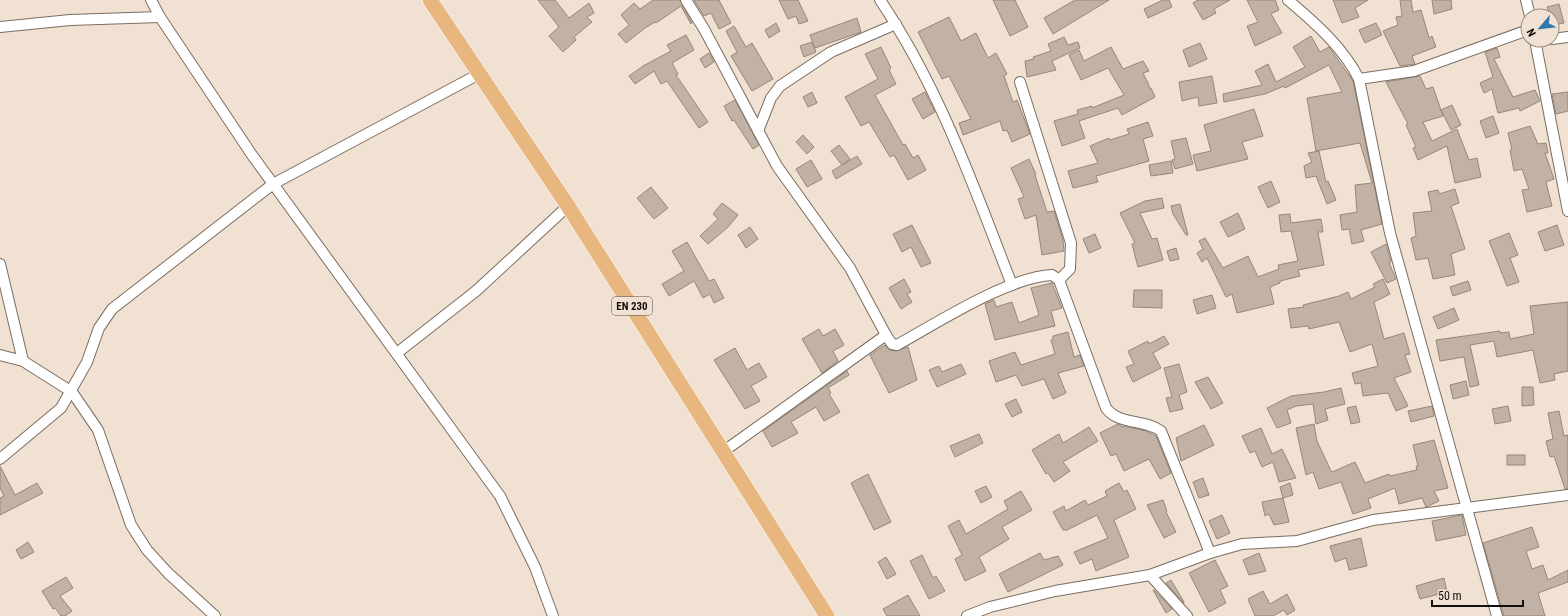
<svg xmlns="http://www.w3.org/2000/svg" width="1568" height="616" viewBox="0 0 1568 616" font-family="'Roboto Condensed',sans-serif">
<style>
.building{fill:#c2b2a5;stroke:#95877a}
.lines{fill:none;stroke-linecap:round;stroke-linejoin:round}
.street-casing{stroke:#7b6d61;stroke-width:12}
.primary-casing{stroke:#fff;stroke-width:16}
.street{stroke:#fff;stroke-width:10}
.primary{stroke:#e8b780;stroke-width:15}
.labels{text-anchor:middle;dominant-baseline:central;stroke-width:4;stroke-linejoin:round;paint-order:stroke}
.shield{fill:#f1e1d3;stroke:#564d46;stroke-width:1}
.shield-label{font-size:11px;font-weight:bold;fill:#130e09}
</style>
<rect width="100%" height="100%" fill="#f1e1d3"/>
<g class="building">
<polygon points="538,0 555,0 569,18 589,3 594,13 587,17 592,22 574,37 576,40 563,52 549,36 559,27"/>
<polygon points="653,0 680,0 692,23 691,24 681,6 656,23 655,22 645,28 626,43 618,34 629,25 621,15 634,3 640,9"/>
<polygon points="694,0 719,0 731,23 719,29 711,13 704,16"/>
<polygon points="779,0 798,0 808,21 799,24 796,16 788,19"/>
<polygon points="993,0 1015,0 1028,27 1010,36"/>
<polygon points="1075,0 1109,0 1053,34 1044,18"/>
<polygon points="1163,0 1169,0 1172,7 1148,18 1144,9"/>
<polygon points="1198,0 1230,0 1214,9 1216,13 1203,20 1193,3"/>
<polygon points="1247,0 1275,0 1279,10 1271,14 1282,33 1255,46 1247,26 1258,22"/>
<polygon points="1333,0 1368,0 1355,8 1359,17 1342,23"/>
<polygon points="1400,0 1411,0 1413,12 1421,10 1429,38 1432,36 1436,47 1412,56 1415,64 1400,66 1383,31 1398,25 1396,17 1402,16"/>
<polygon points="1432,0 1451,0 1452,9 1434,14"/>
<polygon points="1559,4 1564,23 1553,25 1552,16 1550,16 1547,7"/>
<polygon points="949,17 961,41 976,33 988,58 996,53 1007,74 1004,76 1013,102 1017,100 1030,134 1012,142 1007,130 1003,131 1000,121 963,135 959,123 971,119 949,76 942,79 918,32"/>
<polygon points="857,18 861,32 815,48 810,35"/>
<polygon points="776,23 780,31 769,38 765,30"/>
<polygon points="1376,23 1382,35 1365,43 1359,30"/>
<polygon points="734,26 746,47 752,43 773,79 752,91 731,56 737,52 726,31"/>
<polygon points="686,35 694,50 672,63 678,74 676,75 708,122 699,128 667,81 661,84 654,71 635,84 629,76 643,66 671,51 667,45"/>
<polygon points="1311,36 1320,52 1329,47 1353,81 1382,224 1361,230 1364,241 1352,244 1349,229 1342,230 1340,215 1357,212 1355,185 1372,183 1360,143 1316,151 1307,98 1342,92 1329,65 1285,88 1284,86 1265,94 1224,102 1223,94 1262,85 1255,71 1268,64 1276,82 1305,67 1293,47"/>
<polygon points="1064,37 1068,45 1078,42 1080,48 1052,61 1056,70 1027,77 1025,61 1034,59 1033,57 1051,51 1048,44"/>
<polygon points="812,42 816,52 804,57 800,46"/>
<polygon points="1200,43 1207,59 1189,67 1183,50"/>
<polygon points="881,47 891,68 889,70 896,84 875,95 903,145 905,144 913,158 918,155 926,170 908,180 894,155 890,157 869,122 861,126 845,97 878,79 865,54"/>
<polygon points="1111,47 1123,69 1143,61 1149,71 1143,73 1149,85 1149,88 1151,88 1155,97 1122,115 1118,108 1079,121 1085,138 1062,146 1054,121 1078,114 1077,110 1092,106 1092,108 1124,95 1108,68 1081,80 1069,55 1079,50 1084,61"/>
<polygon points="1497,48 1500,57 1494,59 1513,97 1535,90 1540,101 1520,111 1519,108 1498,113 1492,89 1484,93 1480,83 1493,77 1485,52"/>
<polygon points="709,53 714,62 705,68 700,59"/>
<polygon points="1212,76 1217,103 1199,106 1198,97 1182,101 1179,82"/>
<polygon points="1420,76 1426,89 1433,87 1443,116 1423,122 1432,141 1457,129 1469,160 1477,158 1481,177 1455,183 1447,146 1418,160 1413,148 1416,147 1406,125 1408,124 1386,82"/>
<polygon points="812,92 817,103 808,107 803,97"/>
<polygon points="925,92 935,112 923,119 912,99"/>
<polygon points="1568,92 1568,111 1556,114 1552,94"/>
<polygon points="735,100 759,145 753,149 734,120 732,121 724,106"/>
<polygon points="1452,105 1461,125 1451,130 1441,110"/>
<polygon points="1254,109 1263,136 1242,142 1248,159 1197,171 1193,155 1211,151 1204,125"/>
<polygon points="1493,116 1499,133 1486,138 1480,121"/>
<polygon points="1148,122 1153,136 1143,139 1149,161 1096,176 1098,182 1073,188 1068,171 1098,163 1090,146 1109,138 1110,140 1129,134 1127,129"/>
<polygon points="1530,126 1538,144 1546,143 1548,153 1545,153 1554,179 1546,182 1552,206 1527,212 1522,190 1529,189 1522,169 1514,171 1510,150 1512,150 1508,133"/>
<polygon points="803,135 814,147 807,154 796,142"/>
<polygon points="1186,138 1193,164 1175,169 1172,160 1175,159 1171,141"/>
<polygon points="839,145 850,159 842,165 831,151"/>
<polygon points="1319,151 1326,182 1328,181 1336,200 1327,204 1316,176 1306,178 1304,166 1312,162 1308,153"/>
<polygon points="857,156 862,164 836,179 832,171"/>
<polygon points="1029,159 1036,174 1035,175 1047,212 1054,211 1063,240 1064,251 1042,255 1036,215 1025,219 1018,199 1024,197 1011,168"/>
<polygon points="811,160 822,179 807,187 796,169"/>
<polygon points="1171,161 1173,173 1151,176 1149,165"/>
<polygon points="1271,181 1280,202 1268,208 1258,187"/>
<polygon points="651,187 668,208 654,219 637,198"/>
<polygon points="1455,189 1459,203 1451,206 1465,249 1451,254 1455,275 1433,279 1428,258 1416,260 1411,238 1416,236 1413,213 1432,211 1428,192 1438,190 1439,194"/>
<polygon points="1162,198 1164,208 1140,213 1152,239 1157,238 1163,260 1138,267 1132,244 1135,243 1120,213 1145,201"/>
<polygon points="722,203 738,215 728,227 708,244 700,236 718,219 713,214"/>
<polygon points="1180,204 1188,235 1186,235 1173,214 1171,206"/>
<polygon points="1238,213 1245,229 1228,237 1220,222"/>
<polygon points="1290,214 1291,223 1321,219 1323,232 1318,232 1324,265 1298,270 1300,276 1280,281 1280,283 1270,287 1274,304 1237,313 1232,294 1226,297 1207,258 1202,262 1197,253 1203,249 1199,241 1205,238 1223,268 1248,256 1258,277 1279,269 1278,265 1298,261 1291,231 1281,232 1279,215"/>
<polygon points="912,225 931,263 921,267 911,247 902,252 893,234"/>
<polygon points="1557,225 1564,245 1545,251 1538,232"/>
<polygon points="750,227 758,239 746,248 738,235"/>
<polygon points="1509,233 1518,255 1510,258 1519,282 1507,286 1489,241"/>
<polygon points="1095,234 1101,248 1089,253 1083,239"/>
<polygon points="687,242 709,281 714,279 724,298 714,303 710,294 703,298 694,281 669,296 662,284 684,271 672,251"/>
<polygon points="1386,244 1391,262 1389,263 1396,279 1387,283 1371,252"/>
<polygon points="1176,248 1179,259 1170,261 1167,251"/>
<polygon points="904,279 911,292 907,294 912,302 901,309 889,288"/>
<polygon points="1383,279 1390,294 1374,302 1384,339 1404,333 1410,354 1405,355 1411,372 1394,378 1408,406 1396,411 1388,393 1363,396 1361,383 1355,384 1352,373 1378,366 1372,344 1350,352 1339,322 1309,329 1308,326 1291,328 1288,309 1304,307 1303,305 1339,296 1348,292 1351,299 1375,287 1373,284"/>
<polygon points="1468,281 1471,290 1453,296 1450,287"/>
<polygon points="1052,283 1062,308 1051,311 1055,326 995,340 985,304 994,300 996,307 1012,302 1019,323 1039,315 1031,288"/>
<polygon points="1134,290 1162,290 1162,308 1133,307"/>
<polygon points="1212,295 1216,308 1197,314 1193,300"/>
<polygon points="1568,302 1568,371 1554,374 1555,380 1540,383 1533,350 1497,357 1494,341 1470,345 1479,385 1470,387 1464,357 1440,361 1436,340 1500,331 1500,333 1509,332 1510,339 1534,334 1530,306"/>
<polygon points="1454,308 1459,320 1438,329 1433,317"/>
<polygon points="819,329 823,336 835,329 844,345 833,351 838,361 822,373 802,339"/>
<polygon points="1068,332 1074,357 1080,355 1084,366 1058,373 1066,393 1053,399 1044,379 1022,386 1016,375 996,382 989,361 1015,352 1021,365 1055,354 1051,340 1053,339 1053,336"/>
<polygon points="1164,336 1169,344 1153,353 1161,368 1133,382 1126,367 1134,364 1128,351 1148,341 1149,344"/>
<polygon points="885,345 889,350 896,351 908,347 917,380 889,393 870,355"/>
<polygon points="735,348 747,370 759,363 767,377 751,386 760,401 745,409 714,360"/>
<polygon points="961,364 966,374 937,387 929,370 939,366 942,372"/>
<polygon points="1179,364 1187,392 1179,395 1183,409 1170,412 1166,398 1172,397 1164,368"/>
<polygon points="847,371 849,375 828,388 831,393 829,394 840,412 824,421 816,407 791,422 798,433 772,447 763,431"/>
<polygon points="1208,377 1223,403 1211,409 1195,382"/>
<polygon points="1466,381 1469,395 1453,399 1450,385"/>
<polygon points="1522,387 1533,387 1534,405 1522,406"/>
<polygon points="1341,388 1345,404 1325,409 1328,420 1316,424 1313,404 1296,406 1287,410 1291,423 1277,428 1267,408 1291,396 1324,392"/>
<polygon points="1016,399 1022,412 1012,417 1005,404"/>
<polygon points="1356,406 1360,422 1351,424 1347,408"/>
<polygon points="1432,406 1434,416 1411,422 1408,411"/>
<polygon points="1508,406 1511,421 1495,424 1492,409"/>
<polygon points="1559,411 1564,436 1568,435 1568,489 1565,489 1554,456 1550,457 1546,441 1553,439 1548,413"/>
<polygon points="1118,424 1122,427 1124,426 1146,431 1156,436 1171,473 1160,479 1149,459 1124,471 1116,454 1111,456 1100,433"/>
<polygon points="1314,424 1317,441 1331,471 1332,472 1355,462 1365,483 1389,474 1390,476 1417,470 1416,466 1418,466 1413,445 1434,440 1448,488 1434,491 1439,501 1426,507 1422,498 1399,504 1395,488 1368,499 1371,508 1353,514 1341,482 1319,489 1313,472 1306,475 1296,428"/>
<polygon points="1204,425 1214,445 1181,461 1176,438"/>
<polygon points="1089,427 1098,441 1063,462 1070,471 1054,482 1048,473 1046,474 1032,450 1059,434 1063,443"/>
<polygon points="1261,428 1272,454 1282,449 1296,478 1279,482 1273,462 1262,467 1255,451 1250,453 1242,436"/>
<polygon points="979,434 983,443 955,457 950,446"/>
<rect x="1507" y="455" width="18" height="10"/>
<polygon points="0,466 15,495 37,483 43,493 0,515 0,498 4,496 0,488"/>
<polygon points="868,474 891,522 874,530 851,483"/>
<polygon points="1203,478 1209,495 1199,498 1193,482"/>
<polygon points="1119,483 1124,492 1127,490 1136,509 1114,520 1129,557 1096,571 1092,559 1080,564 1074,552 1108,538 1097,515 1067,530 1063,530 1053,512 1064,506 1066,511 1085,500 1088,505 1107,496 1105,491"/>
<polygon points="1290,483 1293,495 1283,498 1289,522 1274,525 1269,514 1265,516 1262,502 1283,498 1280,487"/>
<polygon points="986,486 992,497 981,503 975,491"/>
<polygon points="1021,491 1032,510 1002,527 1009,539 979,557 986,571 965,581 955,559 962,555 948,526 959,520 966,534 1008,509 1004,501"/>
<polygon points="1163,500 1167,511 1166,512 1176,532 1164,538 1147,505"/>
<polygon points="1222,515 1230,533 1217,539 1209,521"/>
<polygon points="1462,515 1466,535 1436,541 1432,521"/>
<polygon points="1532,527 1539,547 1526,551 1532,569 1543,565 1548,580 1568,570 1568,582 1538,593 1545,616 1504,616 1483,543"/>
<polygon points="1361,538 1367,566 1349,570 1346,558 1335,562 1330,546"/>
<polygon points="28,542 34,552 21,559 16,550"/>
<polygon points="1040,553 1044,560 1058,556 1063,565 1008,592 999,574"/>
<polygon points="1259,553 1266,571 1249,575 1243,560"/>
<polygon points="922,555 933,578 936,576 945,591 929,599 910,561"/>
<polygon points="886,557 896,574 887,579 878,562"/>
<polygon points="1215,560 1228,586 1220,590 1226,603 1209,612 1189,573"/>
<polygon points="66,577 73,588 60,596 72,611 65,616 61,616 55,608 53,609 42,591"/>
<polygon points="1444,578 1447,592 1420,599 1416,586"/>
<polygon points="1171,580 1184,602 1184,603 1166,583"/>
<polygon points="1153,590 1154,590 1172,609 1166,613"/>
<polygon points="1263,591 1270,604 1287,594 1295,610 1287,615 1284,610 1273,616 1255,616 1248,599"/>
<polygon points="908,595 920,616 887,616 883,609"/>
</g>
<g class="lines">
<defs>
<g id="street">
<polyline points="151,0 160,17 252,155 500,496 535,567 553,616"/>
<polyline points="686,0 704,29 777,166 850,268 886,335 724,451"/>
<path d="M880,0C939,87 974,187 1012,285"/>
<path d="M1288,0C1315,23 1343,47 1359,79L1390,233L1497,616"/>
<polyline points="1526,0 1530,16"/>
<polyline points="0,27 70,20 160,17"/>
<polyline points="1552,39 1568,37"/>
<polyline points="1535,40 1568,211"/>
<polyline points="1359,79 1414,71 1528,30"/>
<polyline points="1020,82 1071,243 1070,269 1059,280"/>
<polyline points="758,131 771,98 780,86 831,52 896,24"/>
<polyline points="0,264 23,361"/>
<path d="M886,335L892,344L897,345C937,323 1008,277 1052,275L1059,280L1106,408C1118,425 1145,419 1161,431L1210,553"/>
<polyline points="397,353 476,291 568,206"/>
<polyline points="0,355 23,361 72,392 98,430 131,525 147,550 168,573 215,616"/>
<polyline points="0,459 61,408 87,362 99,328 112,309 130,295 273,184 479,74"/>
<polyline points="1150,575 1187,616"/>
<polyline points="967,616 990,607 1055,591 1150,575 1210,553 1242,544 1297,541 1373,520 1568,495"/>
</g>
<polyline id="primary" points="430,0 568,206 827,616"/>
</defs>
<use href="#street" class="street-casing"/>
<use href="#primary" class="primary-casing"/>
<use href="#street" class="street"/>
<use href="#primary" class="primary"/>
</g>
<g class="labels">
<rect class="shield" x="612" y="297" width="40" height="18" rx="3"/>
<g class="shield-label">
<text x="632" y="306">EN 230</text>
</g>
</g>
<g transform="translate(1540 28) rotate(242)"><circle r="19" fill="#f1e1d3" stroke="#988d82"/>
<path d="M0-3L7 15L0 10L-7 15Z" fill="#2f77ab"/>
<text y="-6" font-size="11" font-weight="bold" text-anchor="middle" fill="#130e09">N</text>
</g>
<path d="M1432 600v6h91v-6" fill="none" stroke="#130e09" stroke-width="2"/>
<text x="1438" y="600" font-size="12" fill="#130e09" stroke="#f1e1d3" stroke-width="3" paint-order="stroke">50 m</text>
</svg>
